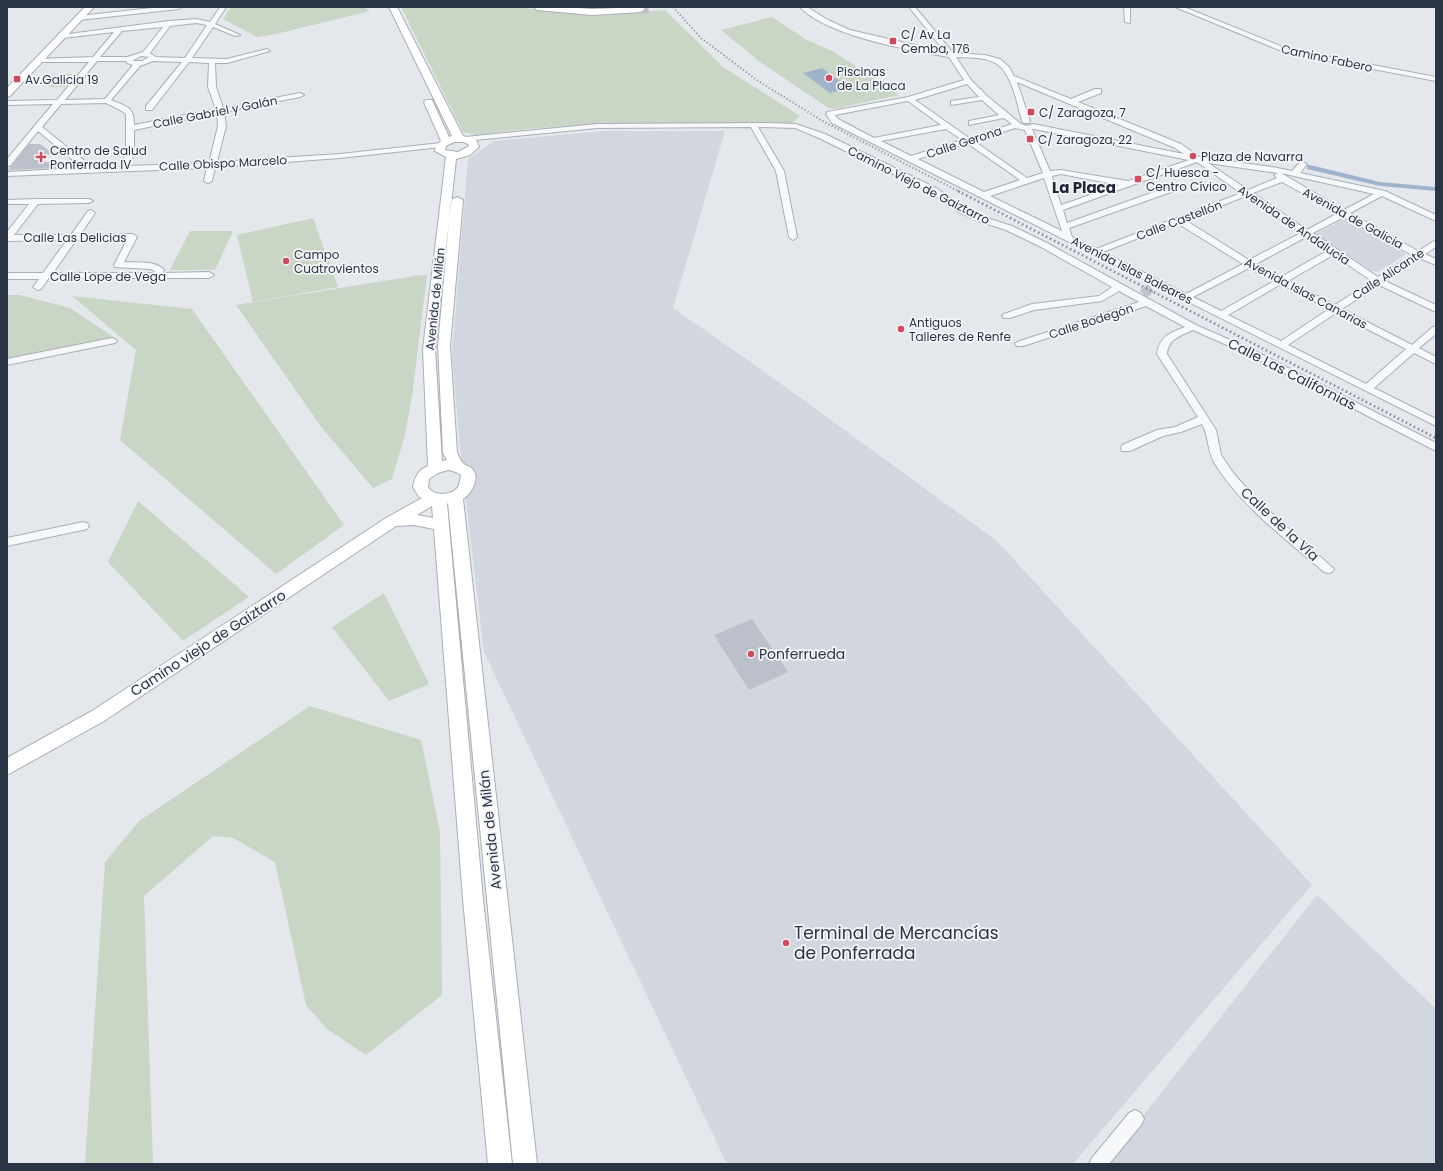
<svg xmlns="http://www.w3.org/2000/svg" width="1443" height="1171" viewBox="0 0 1443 1171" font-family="Poppins,sans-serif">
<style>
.built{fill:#d2d6de}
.green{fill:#c9d6c5}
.water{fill:#9fb4cc}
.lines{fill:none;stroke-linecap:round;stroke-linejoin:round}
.canal{fill:#9fb4cc;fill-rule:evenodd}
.building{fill:#bbc0ca}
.street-tunnel{stroke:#bfc3cb;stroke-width:10;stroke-dasharray:10 4.5;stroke-linecap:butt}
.secondary-tunnel{stroke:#bfc3cb;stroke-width:10;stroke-dasharray:10 5;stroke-linecap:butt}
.street-casing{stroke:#a9aeb7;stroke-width:2}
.secondary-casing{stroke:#a9aeb7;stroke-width:2}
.street{fill:#f7f8fa;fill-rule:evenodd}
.secondary{fill:#fff;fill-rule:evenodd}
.rail-far1{stroke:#7d8696;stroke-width:2;stroke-dasharray:1 2.5;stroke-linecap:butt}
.rail{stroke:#7d8696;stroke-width:2.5;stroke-dasharray:1.5 3;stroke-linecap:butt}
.poi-dot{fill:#d1495b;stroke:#f4f6f9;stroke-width:1.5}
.labels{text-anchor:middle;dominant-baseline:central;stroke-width:3.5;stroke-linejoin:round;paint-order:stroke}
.far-poi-label{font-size:12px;fill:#2b3445;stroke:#f4f6f9;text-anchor:start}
.far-street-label{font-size:12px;fill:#2b3445;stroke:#f4f6f9}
.street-label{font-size:14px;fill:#2b3445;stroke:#f4f6f9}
.poi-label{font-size:14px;fill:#2b3445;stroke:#f4f6f9;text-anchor:start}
.far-district-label{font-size:15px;font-weight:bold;fill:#1d2536;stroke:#f4f6f9}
.near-poi-label{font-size:17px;fill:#2b3445;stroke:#f4f6f9;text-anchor:start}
</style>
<rect width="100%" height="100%" fill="#e4e7ec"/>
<g class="built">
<polygon points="604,131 725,131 673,308 769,375 997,541 1312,885 1073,1164 727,1164 484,652 460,448 452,354 468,159 494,141"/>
<polygon points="1346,218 1404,251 1405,255 1378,272 1372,271 1316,234"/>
<polygon points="1317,895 1436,1009 1436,1164 1105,1164"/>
</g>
<g class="green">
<polygon points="231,7 364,7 370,11 276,34 257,37 223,19"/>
<polygon points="401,7 514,7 596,16 665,10 723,67 800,116 793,123 613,123 527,129 476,135 463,132"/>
<polygon points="772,17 805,39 834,52 899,95 833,109 827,107 760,62 721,30"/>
<polygon points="62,74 77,74 65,87 49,87"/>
<polygon points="313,218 338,287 253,302 237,235"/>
<polygon points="190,231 233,231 215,270 170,270"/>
<polygon points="421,275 427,275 412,396 405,435 392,479 373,488 322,428 236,305"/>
<polygon points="7,295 20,295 70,308 115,338 7,358"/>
<polygon points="72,296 192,309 344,525 276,574 120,440 136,350"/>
<polygon points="138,501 249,597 183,641 108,562"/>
<polygon points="384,593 429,684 389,701 332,627"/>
<polygon points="310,706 421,740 440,832 442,995 366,1055 327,1029 306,1005 275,862 233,838 213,836 144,896 153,1164 85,1164 105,862 139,821"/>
</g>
<polygon class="water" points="822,68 849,88 830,93 803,73"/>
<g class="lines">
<polygon class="canal" points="1307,165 1310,165 1380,182 1436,187 1436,191 1380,186 1307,169"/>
</g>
<g class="building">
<polygon points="29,144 40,144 51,152 43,162 55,162 56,168 8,170"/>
<polygon points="752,619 788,672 749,690 714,635"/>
</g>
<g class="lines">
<polyline class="street-tunnel" points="1143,294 1152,287"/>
<polyline class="secondary-tunnel" points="641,9 648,7"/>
<defs>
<g id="street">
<polygon points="161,7 182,7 179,9 79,20 76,18 79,16"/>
<path d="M220,7H226L215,24L240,35L235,36L213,27L192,58L227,59L267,49L270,51L227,63H215L216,87L223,108L300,93L304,95L300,97L224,112L226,126L217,162L340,154L441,143L445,145L441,147L340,158L215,167L212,181L208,183L204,181L207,168L7,176V172L80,168L79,165L38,131L10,166H7V159L53,104L7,105V101L57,100L89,62H40L37,60L38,59L93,57L114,32L63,38L60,36L61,35L169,21L196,19L210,22ZM196,23L207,25L185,58L156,57L150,53L170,26ZM163,27L143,52L127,57H100L122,31ZM141,56L149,57L142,61H132ZM97,61H126L127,63L133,65L105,99L65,100ZM153,61L182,62L146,106V110H152L189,62L209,63L208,87L216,109L134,125C134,106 127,107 111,100L140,66ZM106,103L122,111L126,114V153L121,167L88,168L86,162L42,127L61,104ZM217,113L218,126L209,163L129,166L134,153V130Z"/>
<path d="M800,7H807L828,20L850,30L945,52L909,7H915L953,53L985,55L1000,59L1009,67L1014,76L1071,99L1095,89H1101V93L1078,102L1181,144L1199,157L1272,167L1292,171L1300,162H1303L1307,164L1300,173L1385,191L1436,215V221L1382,196L1350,213L1418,251L1436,240V247L1425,254L1436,259V265L1419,258L1385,281L1436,305V312L1379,285L1342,309L1412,345L1433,327L1436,326V334L1419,348L1436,357V364L1414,353L1374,388L1436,419V426L832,123L826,114L827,112L908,97L964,80L949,57C909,50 827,36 800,7ZM956,57C994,58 1004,59 1016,98C1018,106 1020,115 1023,123H1029L1030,121L1017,82L1175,148L1184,154L1033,124L1027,126L1021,124L987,96L971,80ZM967,84L979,97L951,101V105L982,100L999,115L969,121V125L1004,118L1012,124L969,138L915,100ZM908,101L941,125L874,138L838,119L835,115ZM1015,128L1025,130L1043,173L1027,178L974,141ZM946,129L962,140L911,156L881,141ZM1032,129H1034L1189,160L1128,181L1061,170L1050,171ZM967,143L1020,180L984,192L918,159ZM1197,162L1241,193L1096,249L1072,237L1069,228L1174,191L1175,189L1171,187H1168L1067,223L1063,210ZM1208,163L1278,173L1274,175L1277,178L1248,190ZM1281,173L1294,176L1374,194L1344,210ZM1061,174L1119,185L1061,205L1052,176ZM1044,178L1062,231L990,196ZM1282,182L1338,213L1307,230L1253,193ZM1246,196L1301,233L1249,260L1185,220ZM1344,217L1412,255L1378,277L1313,233ZM1177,223L1243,264L1186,294L1103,252ZM1306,237L1327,251L1281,277L1256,264ZM1333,255L1372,281L1335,305L1288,281ZM1249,268L1274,281L1221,311L1193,297ZM1281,284L1329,309L1281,341L1228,315ZM1336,313L1406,349L1366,384L1288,345Z"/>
<polygon points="1124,7 1130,7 1130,23 1125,22"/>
<polygon points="1175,7 1184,7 1288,49 1436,77 1436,81 1284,52"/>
<path d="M768,123L796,124L825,134L936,188L963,207L984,217L1012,226L1047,243L1196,325L1253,350L1436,443V451L1247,354L1193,330C1180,336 1168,339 1167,354L1216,430L1221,455L1234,474L1259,502L1334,569L1332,572L1328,573L1324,572C1286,539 1242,507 1215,464C1207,451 1209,436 1202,424L1181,432L1163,436L1130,451H1122L1121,448L1122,445L1157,430L1175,427L1198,417L1157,354C1159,337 1171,332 1185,327L1146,306L1023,346H1017L1015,344L1017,342L1139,302L1119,291L1102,301L1034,310L1010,318H1004L1002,316L1004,314L1032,304L1099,296L1112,287L1041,247L1006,230L978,221L957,211L930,192L819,138L795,128L758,127L784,171L797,237L793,240L789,237L776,171L751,127L597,128L465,141L461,139L465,137L597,124Z"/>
<path d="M36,199H89L93,201L89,203L38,204L14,235H71L88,211L91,210L95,213L80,235L133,234L137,237L124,262C137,263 155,260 164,270L163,273L209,272L214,275L209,278H49L41,289L38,290L33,287L39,279H7V273H43L67,240L7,241V232L29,204H7V200ZM76,240H127L114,265L115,267L150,269L155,271L154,273H53Z"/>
<polygon points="112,338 115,339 117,341 115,343 7,365 7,359"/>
<polygon points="83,522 87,523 89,526 87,529 7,546 7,538"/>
<polygon points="1135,1110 1141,1113 1144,1119 1141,1125 1109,1164 1089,1164 1092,1158 1129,1113"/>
</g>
<g id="secondary">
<polygon points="85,7 94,7 10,96 7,97 7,88"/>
<path d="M389,7H397L463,136L476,140L479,147L470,155L456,159L435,349L442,461L447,460L443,453L438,346L451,200L457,197L463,200L450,346L457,453C459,456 461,462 464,464C467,466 472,467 474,471C479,480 471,494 463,499L537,1164H513L448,503L447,504L483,899L512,1164H488L463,899L434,529L414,525L396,526L104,721L7,775V758L92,711L386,518L422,498L419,497L413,487C415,477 418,470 428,466L423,349L446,157L435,151L436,145L441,141L424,102L426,100H432L449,137L452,136ZM454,142H463L468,144L469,146L458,152L445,150L446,146ZM448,470L456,472L461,475C460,478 460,482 459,485C454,496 434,497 428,487L429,479L438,473ZM432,506L433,518L417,515Z"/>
<polygon points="533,7 565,7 592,9 643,7 645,9 641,12 592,15 537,10"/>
</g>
</defs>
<use href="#street" class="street-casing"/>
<use href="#secondary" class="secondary-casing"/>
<use href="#street" class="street"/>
<use href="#secondary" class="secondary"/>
<polyline class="rail-far1" points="673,7 701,38 758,81 826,123 960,192"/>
<polyline class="rail" points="958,191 1436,438"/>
</g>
<g class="poi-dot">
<rect x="889" y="37" width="8" height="8" rx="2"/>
<circle cx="829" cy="78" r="4"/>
<rect x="13" y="75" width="8" height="8" rx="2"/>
<rect x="1027" y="108" width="8" height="8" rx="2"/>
<rect x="1026" y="135" width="8" height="8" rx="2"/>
<circle cx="1193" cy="156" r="4"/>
<path d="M39 151h4v4h4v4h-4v4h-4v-4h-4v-4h4z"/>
<rect x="1134" y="175" width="8" height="8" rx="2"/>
<circle cx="286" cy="261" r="4"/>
<circle cx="901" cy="329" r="4"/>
<circle cx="751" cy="654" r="4"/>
<circle cx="786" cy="943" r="4"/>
</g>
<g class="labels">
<g class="far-poi-label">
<text x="901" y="34">C/ Av La<tspan x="901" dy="14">Cemba, 176</tspan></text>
<text x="837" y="71">Piscinas<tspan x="837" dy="14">de La Placa</tspan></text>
<text x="25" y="79">Av.Galicia 19</text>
<text x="1039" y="112">C/ Zaragoza, 7</text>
<text x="1038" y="139">C/ Zaragoza, 22</text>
<text x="50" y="150">Centro de Salud<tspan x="50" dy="14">Ponferrada IV</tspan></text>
<text x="1201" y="156">Plaza de Navarra</text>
<text x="1146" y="172">C/ Huesca -<tspan x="1146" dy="14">Centro Cívico</tspan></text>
<text x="294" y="254">Campo<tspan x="294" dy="14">Cuatrovientos</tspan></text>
<text x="909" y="322">Antiguos<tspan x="909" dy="14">Talleres de Renfe</tspan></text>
</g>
<g class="far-street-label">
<text transform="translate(1327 58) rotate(12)">Camino Fabero</text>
<text transform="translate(215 112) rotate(-11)">Calle Gabriel y Galán</text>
<text transform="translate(964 142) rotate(-18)">Calle Gerona</text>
<text transform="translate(223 163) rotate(-3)">Calle Obispo Marcelo</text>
<text transform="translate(919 185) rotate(27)">Camino Viejo de Gaiztarro</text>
<text transform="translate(1353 218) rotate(29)">Avenida de Galicia</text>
<text transform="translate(1179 220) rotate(-21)">Calle Castellón</text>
<text transform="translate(1294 225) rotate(34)">Avenida de Andalucía</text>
<text x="75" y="237">Calle Las Delicias</text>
<text transform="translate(1132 270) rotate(27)">Avenida Islas Baleares</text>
<text transform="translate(1388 274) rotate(-33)">Calle Alicante</text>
<text x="108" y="276">Calle Lope de Vega</text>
<text transform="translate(1306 293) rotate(28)">Avenida Islas Canarias</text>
<text transform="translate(435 299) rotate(-84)">Avenida de Milán</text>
<text transform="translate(1091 321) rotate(-18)">Calle Bodegón</text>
</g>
<g class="street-label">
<text transform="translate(1292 374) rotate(27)">Calle Las Californias</text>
<text transform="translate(1280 524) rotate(43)">Calle de la Vía</text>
<text transform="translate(208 643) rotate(-33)">Camino viejo de Gaiztarro</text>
<text transform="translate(490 830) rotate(-96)">Avenida de Milán</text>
</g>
<g class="poi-label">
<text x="759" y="654">Ponferrueda</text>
</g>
<g class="far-district-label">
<text x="1084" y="187">La Placa</text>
</g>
<g class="near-poi-label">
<text x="794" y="933">Terminal de Mercancías<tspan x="794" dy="20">de Ponferrada</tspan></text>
</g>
</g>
<rect width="1443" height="1171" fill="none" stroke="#2b3445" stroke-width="16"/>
</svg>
